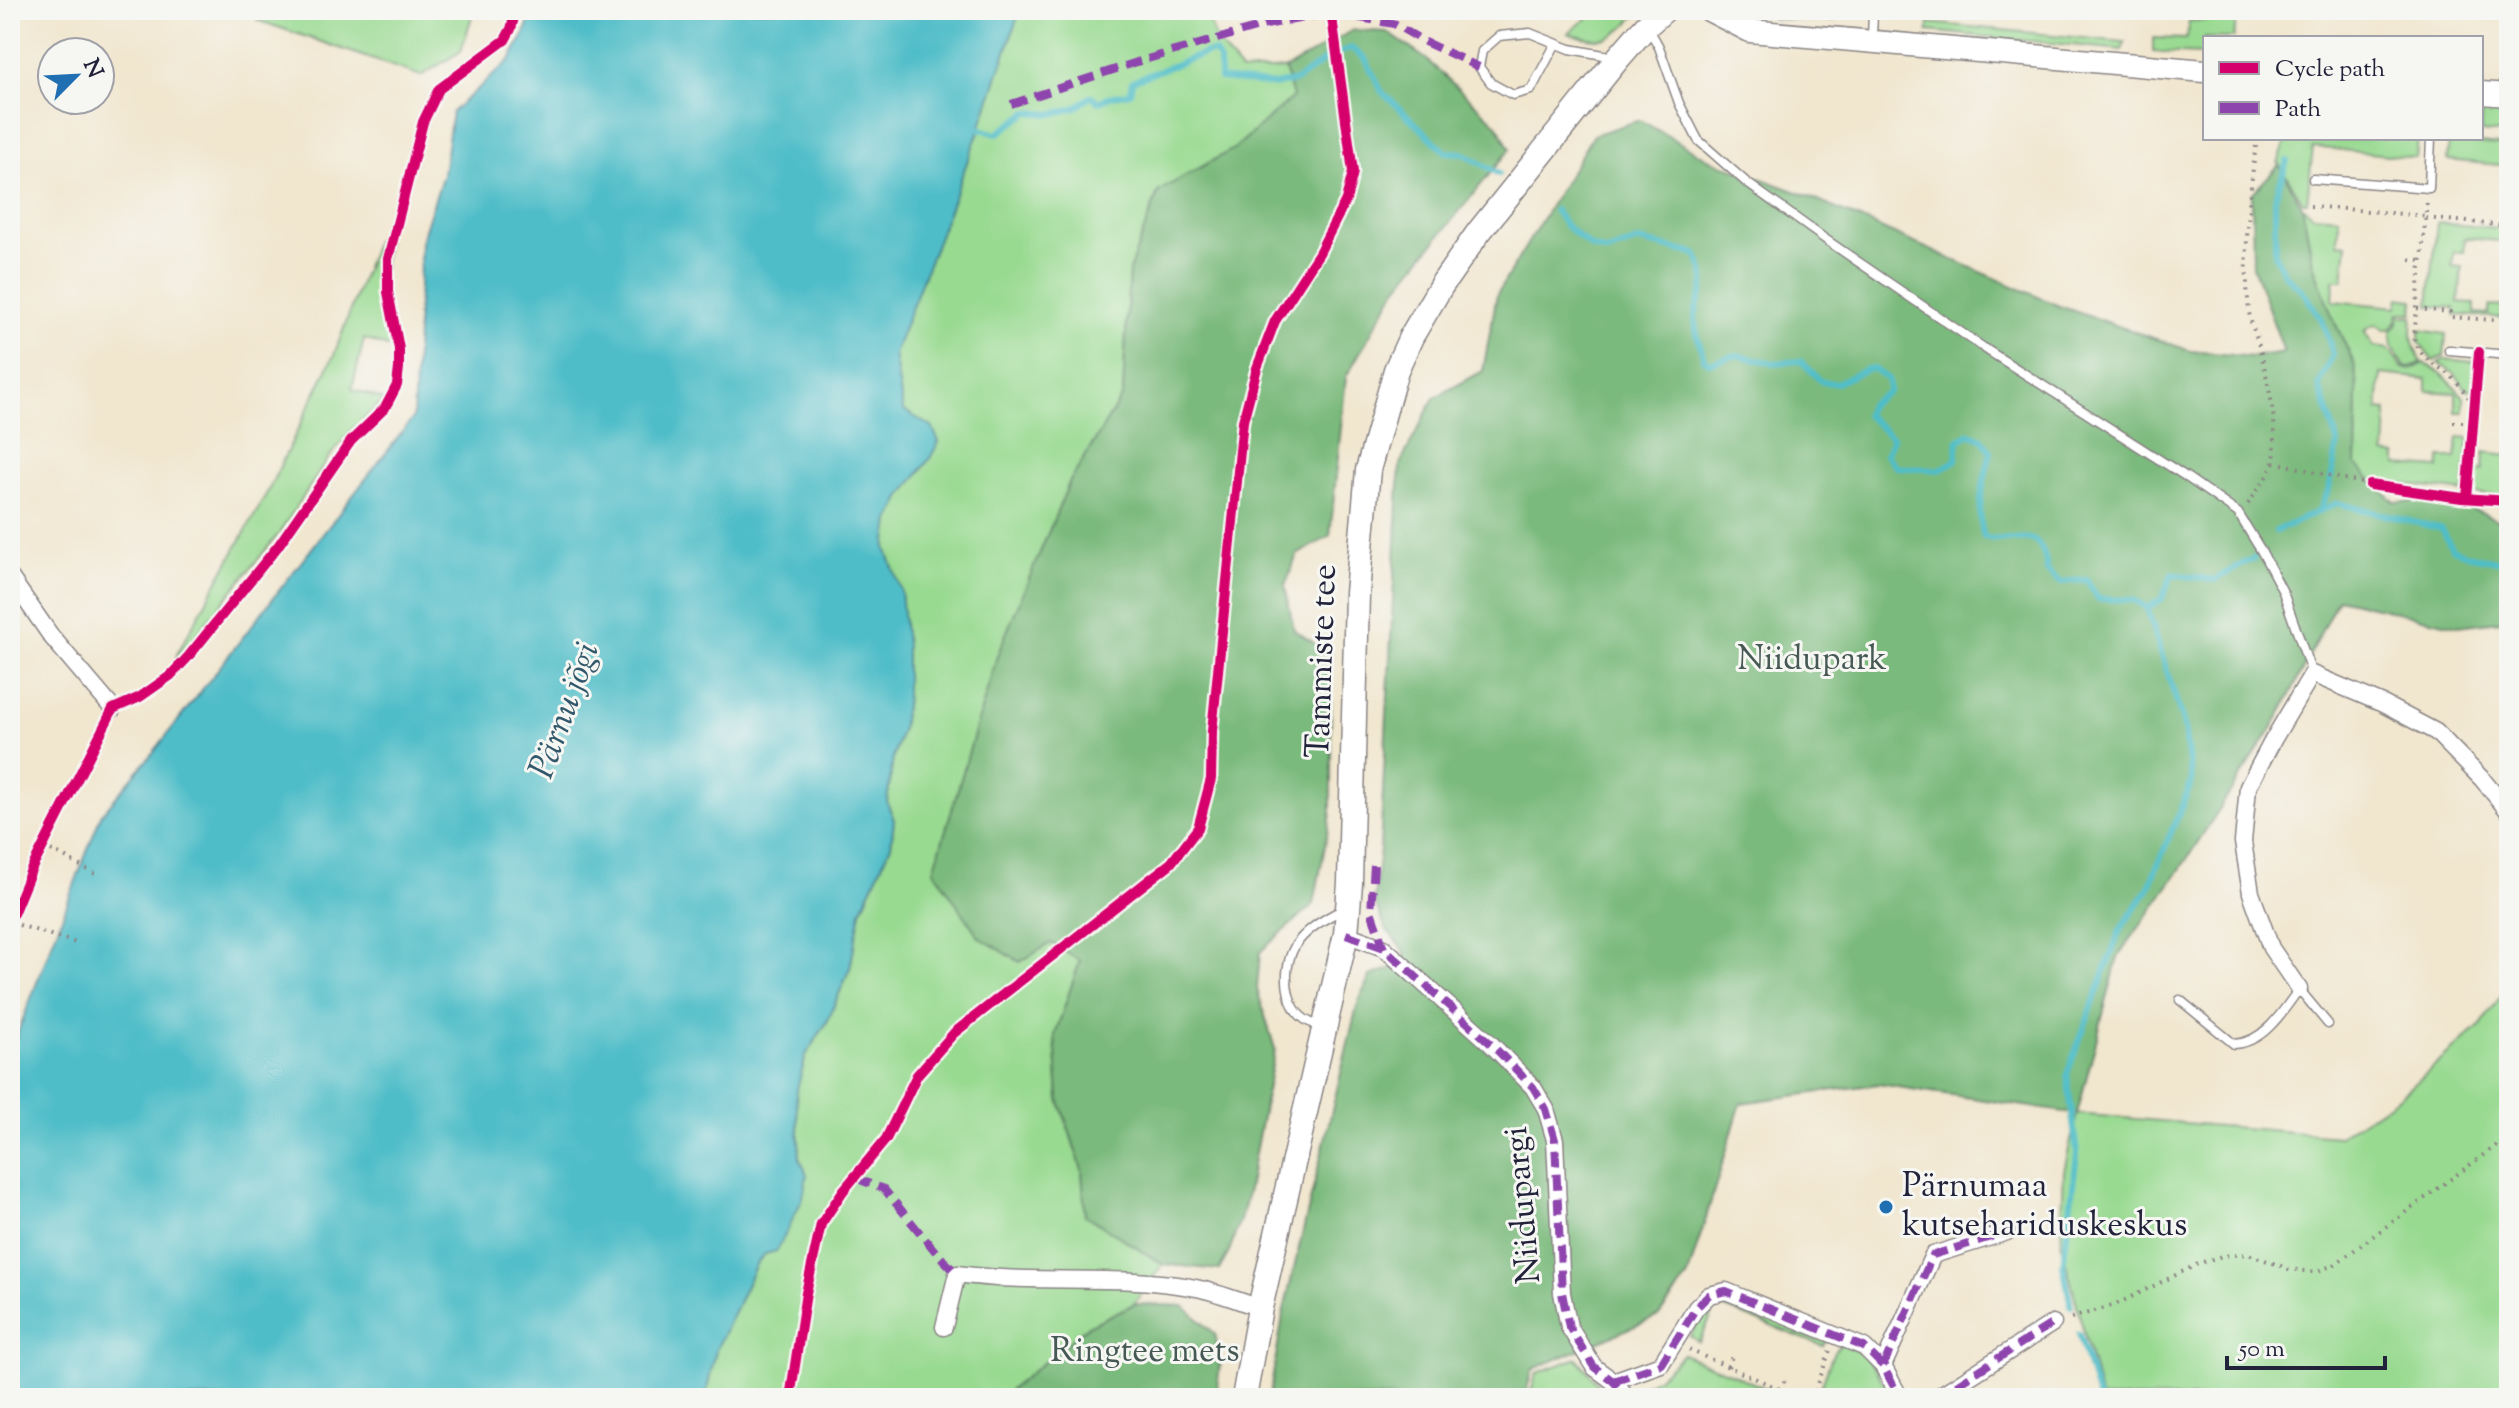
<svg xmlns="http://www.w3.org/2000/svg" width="2519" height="1408" viewBox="0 0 2519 1408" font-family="'Sorts Mill Goudy',serif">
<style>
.green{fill:#99da91;stroke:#5e7e66;stroke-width:2}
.forest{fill:#7aba7b;stroke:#4e6e5b;stroke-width:2}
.water{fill:#50bdc8;stroke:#397082;stroke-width:2}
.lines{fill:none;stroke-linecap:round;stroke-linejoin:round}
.stream{stroke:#50bdc8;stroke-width:6}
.service-casing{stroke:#8a8484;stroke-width:11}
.minor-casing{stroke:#8a8484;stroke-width:19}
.tertiary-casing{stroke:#8a8484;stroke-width:25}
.secondary-casing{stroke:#8a8484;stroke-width:27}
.path{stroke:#8a8484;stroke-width:4;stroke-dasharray:2 6;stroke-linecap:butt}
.service{stroke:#fff;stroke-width:8}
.minor{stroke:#fff;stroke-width:16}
.tertiary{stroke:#fff;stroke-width:22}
.secondary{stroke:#fff;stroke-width:24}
.quiet{stroke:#8e44ad;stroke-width:8;stroke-dasharray:16 8;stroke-linecap:butt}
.cycleway-casing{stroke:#f6f6f2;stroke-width:15}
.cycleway{stroke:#d6006c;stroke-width:10}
.poi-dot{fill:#1f6fb2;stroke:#f6f6f2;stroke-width:3}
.labels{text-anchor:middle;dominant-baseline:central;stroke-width:6;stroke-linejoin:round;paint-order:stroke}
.park-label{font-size:34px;fill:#465955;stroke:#f6f6f2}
.street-label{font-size:34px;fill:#22223b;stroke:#f6f6f2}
.poi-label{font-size:34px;fill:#22223b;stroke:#f6f6f2;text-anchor:start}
.water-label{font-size:36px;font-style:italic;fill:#32586c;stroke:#f6f6f2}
</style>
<rect width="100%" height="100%" fill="#f6f6f2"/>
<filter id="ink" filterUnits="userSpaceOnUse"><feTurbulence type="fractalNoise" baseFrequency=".0125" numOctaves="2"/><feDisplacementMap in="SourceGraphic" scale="16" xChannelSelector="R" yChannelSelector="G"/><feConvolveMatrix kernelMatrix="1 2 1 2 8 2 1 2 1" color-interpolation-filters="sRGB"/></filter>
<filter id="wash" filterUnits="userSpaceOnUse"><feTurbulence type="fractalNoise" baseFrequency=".006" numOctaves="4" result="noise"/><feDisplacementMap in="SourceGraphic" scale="32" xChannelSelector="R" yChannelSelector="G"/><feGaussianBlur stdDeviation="1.8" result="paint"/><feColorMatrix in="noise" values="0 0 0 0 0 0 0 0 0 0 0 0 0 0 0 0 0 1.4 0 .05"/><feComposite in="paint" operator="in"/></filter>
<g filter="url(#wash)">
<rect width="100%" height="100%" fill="#f1e6ce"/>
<g class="green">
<polygon points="260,10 474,10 461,51 421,76 257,20"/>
<path d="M1020,10H1211C1205,34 1228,55 1242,72L1285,69L1293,97L1235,148L1158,192L1129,271L1123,395L1069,483L1051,943L1080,961L1055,1035L1059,1099L1082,1170L1085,1215L1163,1264L1134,1304L1088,1326L1000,1398H705L716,1350L756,1264L765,1254L807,1175L800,1159L796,1093L806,1055L827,1022L850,968L861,911L891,845L894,820L887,802L893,758L902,727L906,698L901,591L886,548L890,520L902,496L930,458L932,427L903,410L894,354L980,128Z"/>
<path d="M1598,10H1641C1612,40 1610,45 1568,33Z"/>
<polygon points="1754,10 1828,10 1834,21 1774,19"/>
<polygon points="2209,10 2237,10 2234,38 2205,38 2205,54 2153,52 2153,38 2186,39 2189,21 2204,21 2208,16"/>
<polygon points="1929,23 2125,42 2122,50 1928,31"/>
<polygon points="2481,107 2509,110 2509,134 2481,132"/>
<polygon points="2287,138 2418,138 2416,158 2313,147 2307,202 2303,202 2278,163"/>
<polygon points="2449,140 2509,146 2509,166 2447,160"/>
<polygon points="2302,206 2314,215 2339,217 2338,243 2347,244 2343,280 2334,280 2333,301 2397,307 2399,298 2414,300 2413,313 2399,313 2396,323 2390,330 2384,330 2376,324 2364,331 2374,347 2389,349 2403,368 2411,370 2424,363 2442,374 2464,397 2464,412 2456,412 2456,393 2427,391 2427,379 2381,374 2378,410 2387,411 2385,454 2397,456 2397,465 2439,468 2441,458 2456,458 2458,437 2469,438 2464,492 2371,480 2356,465 2357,393 2355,366 2332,316 2313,263"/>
<polygon points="2437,223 2509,229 2509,242 2465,238 2464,252 2454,252 2452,266 2462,267 2459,303 2475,304 2475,313 2488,314 2490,306 2509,307 2509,318 2455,315 2455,308 2429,306"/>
<polygon points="387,240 380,285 393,349 364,339 352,389 384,400 353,429 330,456 278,535 176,660 177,654 268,491 334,355 376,241"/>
<path d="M2399,316H2413C2411,334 2411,347 2422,362L2411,368L2405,367L2392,346L2391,332L2398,324Z"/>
<polygon points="2419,330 2446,334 2444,356 2433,361 2419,343"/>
<polygon points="2445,359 2475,362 2473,389 2467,390 2455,374 2438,363"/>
<polygon points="2484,452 2509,455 2509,497 2471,494 2472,468 2483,471"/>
<polygon points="2509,984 2509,1398 2101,1398 2061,1243 2064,1171 2077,1114 2339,1136 2402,1095 2481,1025"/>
<polygon points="1727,1297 1828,1338 1823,1346 1717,1305 1699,1342 1690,1336 1711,1303"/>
<polygon points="1841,1343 1865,1355 1890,1392 1890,1398 1817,1398 1834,1351"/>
<polygon points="1683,1354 1790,1398 1645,1398 1639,1388 1659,1377"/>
<polygon points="1577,1358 1599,1385 1614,1398 1529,1398 1537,1373"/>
</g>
<g class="forest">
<polygon points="1353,30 1387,32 1426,59 1496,123 1510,149 1396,289 1346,377 1330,536 1297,555 1285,586 1294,630 1331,654 1331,814 1314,904 1260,952 1257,989 1275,1049 1245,1205 1229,1252 1219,1270 1163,1264 1085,1215 1082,1170 1059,1099 1055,1035 1080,961 1051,943 1020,962 979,937 934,870 998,653 1069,483 1123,395 1129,271 1159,191 1235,148 1293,97 1285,69"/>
<polygon points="1640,120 1710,160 1800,193 2059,306 2191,351 2253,357 2284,352 2253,266 2252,194 2279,165 2302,206 2313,264 2332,316 2355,366 2357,393 2356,465 2395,502 2429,502 2464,506 2509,525 2509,620 2457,626 2338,598 2278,719 2177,874 2118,957 2077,1114 1878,1084 1741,1103 1688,1276 1659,1316 1533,1369 1524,1398 1269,1398 1284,1310 1357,1006 1370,976 1393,968 1406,953 1386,929 1374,901 1380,849 1400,464 1434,398 1483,371 1497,294 1593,135"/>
<polygon points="1134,1304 1184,1306 1215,1334 1220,1364 1216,1398 1000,1398 1088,1326"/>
</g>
<polygon class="water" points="532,10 1020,10 980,128 894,354 903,410 932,427 939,442 930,458 902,496 890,520 886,548 901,591 906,646 906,698 902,727 893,758 887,802 894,820 891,845 861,911 850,968 827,1022 806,1055 796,1093 800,1159 807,1175 803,1198 777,1251 765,1254 756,1264 716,1350 705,1398 10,1398 10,1053 101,815 156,749 413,418 421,242 443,174 452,112 510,60 525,33"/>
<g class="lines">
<g class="stream">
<polyline points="975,127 997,134 1028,112 1052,114 1075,108 1092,96 1098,102 1109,97 1130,93 1132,81 1206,53 1215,52 1220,62 1220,79 1275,85 1296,81 1329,57 1351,48 1365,58 1382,92 1446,152 1463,153 1499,174"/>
<polyline points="2287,161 2275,198 2275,255 2284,274 2302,290 2322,320 2333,354 2319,385 2338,443 2329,490 2319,510"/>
<path d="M1555,210L1566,226L1591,247L1607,252L1639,241L1696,254C1715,288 1695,292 1695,321C1695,333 1701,347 1704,359L1710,363L1736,355L1774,363L1801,361L1822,382L1837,383L1867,369H1874L1888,379L1889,391L1870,404L1866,415L1893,438L1886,455L1897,467L1940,470L1956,460L1958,441L1969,433L1982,439L1991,452C1984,480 1975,509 1984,537C2015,547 2043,520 2047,571L2060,582L2087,580L2098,599L2134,600L2147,608L2162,599L2172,574L2214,580L2254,558"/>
<polyline points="2276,531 2337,503 2442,529 2452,549 2479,558 2509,563"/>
<polyline points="2071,1306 2063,1265 2077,1154 2067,1074 2120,930 2147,891 2192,781 2183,722 2147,608"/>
<polyline points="2079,1334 2098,1398"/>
</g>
</g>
</g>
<g filter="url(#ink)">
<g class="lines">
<defs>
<g id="service">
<polyline points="1649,29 1659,47 1679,103 1698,140 1747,183 1825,239 1984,348 2185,476 2238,513 2262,552 2283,592 2312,674"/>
<polyline points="1872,41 1873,10"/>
<polyline points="1555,45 1531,90 1513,95 1491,83 1479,67 1482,51 1499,36 1530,33 1570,49 1615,57"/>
<polyline points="2313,179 2429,188 2431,138"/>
<polyline points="2449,350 2509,355"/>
<path d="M2180,1000L2234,1044C2264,1043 2283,1011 2299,989L2328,1024"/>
<path d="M1322,1025C1286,1023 1279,973 1295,946C1306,929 1327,917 1344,909"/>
</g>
<g id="minor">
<polyline points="10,577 51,636 113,709"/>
<polyline points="1346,934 1384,948 1490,1043 1533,1087 1546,1109 1555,1140 1562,1293 1569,1327 1594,1367 1613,1381 1628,1398"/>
<polyline points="2299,989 2271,948 2251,893 2243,842 2248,787 2273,740 2312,674 2383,704 2436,732 2482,779 2509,812"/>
<path d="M944,1327L957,1274C1036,1285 1117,1273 1196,1288C1217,1292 1239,1301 1260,1308"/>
<polyline points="1883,1366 1933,1255 2007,1232"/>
<polyline points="1613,1381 1661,1364 1696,1308 1709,1295 1726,1291 1864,1347 1883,1366 1900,1398"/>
<polyline points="1936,1398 2053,1323"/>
</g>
<g id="tertiary">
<polyline points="1709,10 1750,31 2205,71"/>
<polyline points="2481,93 2509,95"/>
</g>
<polyline id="secondary" points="1244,1398 1260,1308 1346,934 1350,883 1357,593 1368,470 1396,370 1411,337 1441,286 1478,233 1619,57 1647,25 1664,10"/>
</defs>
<use href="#service" class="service-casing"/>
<use href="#minor" class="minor-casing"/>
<use href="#tertiary" class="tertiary-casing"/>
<use href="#secondary" class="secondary-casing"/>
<g class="path">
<path d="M2257,138C2249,195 2243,253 2249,311C2250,323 2256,334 2259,346C2269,385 2278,422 2274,462L2370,485"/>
<path d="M2427,203L2414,338C2422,362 2434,362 2451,376C2458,382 2463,391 2469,398L2475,399"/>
<polyline points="2310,206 2426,216"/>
<polyline points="2426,218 2509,226"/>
<polyline points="2410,259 2421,260"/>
<polyline points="2417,309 2450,312 2450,317 2509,321"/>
<polyline points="2453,422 2473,422"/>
<polyline points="2248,504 2267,477 2274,462"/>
<polyline points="51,850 99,876"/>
<polyline points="19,925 76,943"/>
<polyline points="2071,1318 2115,1305 2200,1263 2222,1256 2248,1254 2289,1269 2315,1272 2334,1265 2509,1136"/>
<polyline points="1689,1350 1801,1398"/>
<polyline points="1728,1367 1732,1356"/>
<polyline points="1781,1390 1786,1377"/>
<polyline points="1813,1398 1830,1350"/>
</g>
<use href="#service" class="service"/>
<use href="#minor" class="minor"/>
<use href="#tertiary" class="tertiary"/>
<use href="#secondary" class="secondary"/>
<g class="quiet">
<polyline points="1011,104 1140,61 1266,25 1332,13 1394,24 1425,42 1479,67"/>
<polyline points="1374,865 1371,911 1384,948"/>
<polyline points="1346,934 1384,948 1490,1043 1533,1087 1546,1109 1555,1140 1562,1293 1569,1327 1594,1367 1613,1381 1628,1398"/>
<polyline points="855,1178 884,1189 935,1251 957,1274"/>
<polyline points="1883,1366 1933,1255 2007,1232"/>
<polyline points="1613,1381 1661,1364 1696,1308 1709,1295 1726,1291 1864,1347 1883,1366 1900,1398"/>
<polyline points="1936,1398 2053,1323"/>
</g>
<defs>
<g id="cycleway">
<polyline points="2370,485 2462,498 2509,501"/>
<polyline points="2467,498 2479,352"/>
<polyline points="10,921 31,870 113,709 140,697 170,676 188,657 278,546 351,441 385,408 397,385 399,368 399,349 388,292 388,259 423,122 439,89 505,40 511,29 516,10"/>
<polyline points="790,1398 806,1293 821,1224 843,1191 886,1139 917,1075 954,1033 1171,863 1198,828 1211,779 1212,731 1243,421 1257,368 1275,321 1319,253 1346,200 1353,172 1331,10"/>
</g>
</defs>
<use href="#cycleway" class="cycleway-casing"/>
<use href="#cycleway" class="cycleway"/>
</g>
</g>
<circle class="poi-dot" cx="1886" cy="1207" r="8"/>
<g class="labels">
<g class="park-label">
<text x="1812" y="660">Niidupark</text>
<text x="1145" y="1352">Ringtee mets</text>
</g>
<g class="street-label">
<text transform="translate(1323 661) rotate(-88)">Tammiste tee</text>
<text transform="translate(1524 1205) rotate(-95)">Niidupargi</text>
</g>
<g class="poi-label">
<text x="1902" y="1187">Pärnumaa<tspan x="1902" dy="39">kutsehariduskeskus</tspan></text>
</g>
<g class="water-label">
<text transform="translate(566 711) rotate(-70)">Pärnu jõgi</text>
</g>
</g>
<rect width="2519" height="1408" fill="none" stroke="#f6f6f2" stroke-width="40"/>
<rect x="2203" y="36" width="280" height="104" fill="#f6f6f2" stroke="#a1a1a9" stroke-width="2"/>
<rect x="2219" y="62" width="40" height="12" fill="#d6006c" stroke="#a1a1a9" stroke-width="2"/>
<text x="2275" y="76" font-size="24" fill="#22223b">Cycle path</text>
<rect x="2219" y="102" width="40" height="12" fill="#8e44ad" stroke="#a1a1a9" stroke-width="2"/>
<text x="2275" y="116" font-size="24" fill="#22223b">Path</text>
<g transform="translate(76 76) rotate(66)"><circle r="38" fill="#f6f6f2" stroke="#a1a1a9" stroke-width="2"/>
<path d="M0-6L14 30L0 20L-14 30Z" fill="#1f6fb2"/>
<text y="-12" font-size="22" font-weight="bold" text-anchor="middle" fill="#22223b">N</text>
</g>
<path d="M2227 1356v12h158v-12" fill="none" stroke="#22223b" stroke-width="4"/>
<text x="2239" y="1356" font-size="24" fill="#22223b" stroke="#f6f6f2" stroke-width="6" paint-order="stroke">50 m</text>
</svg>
